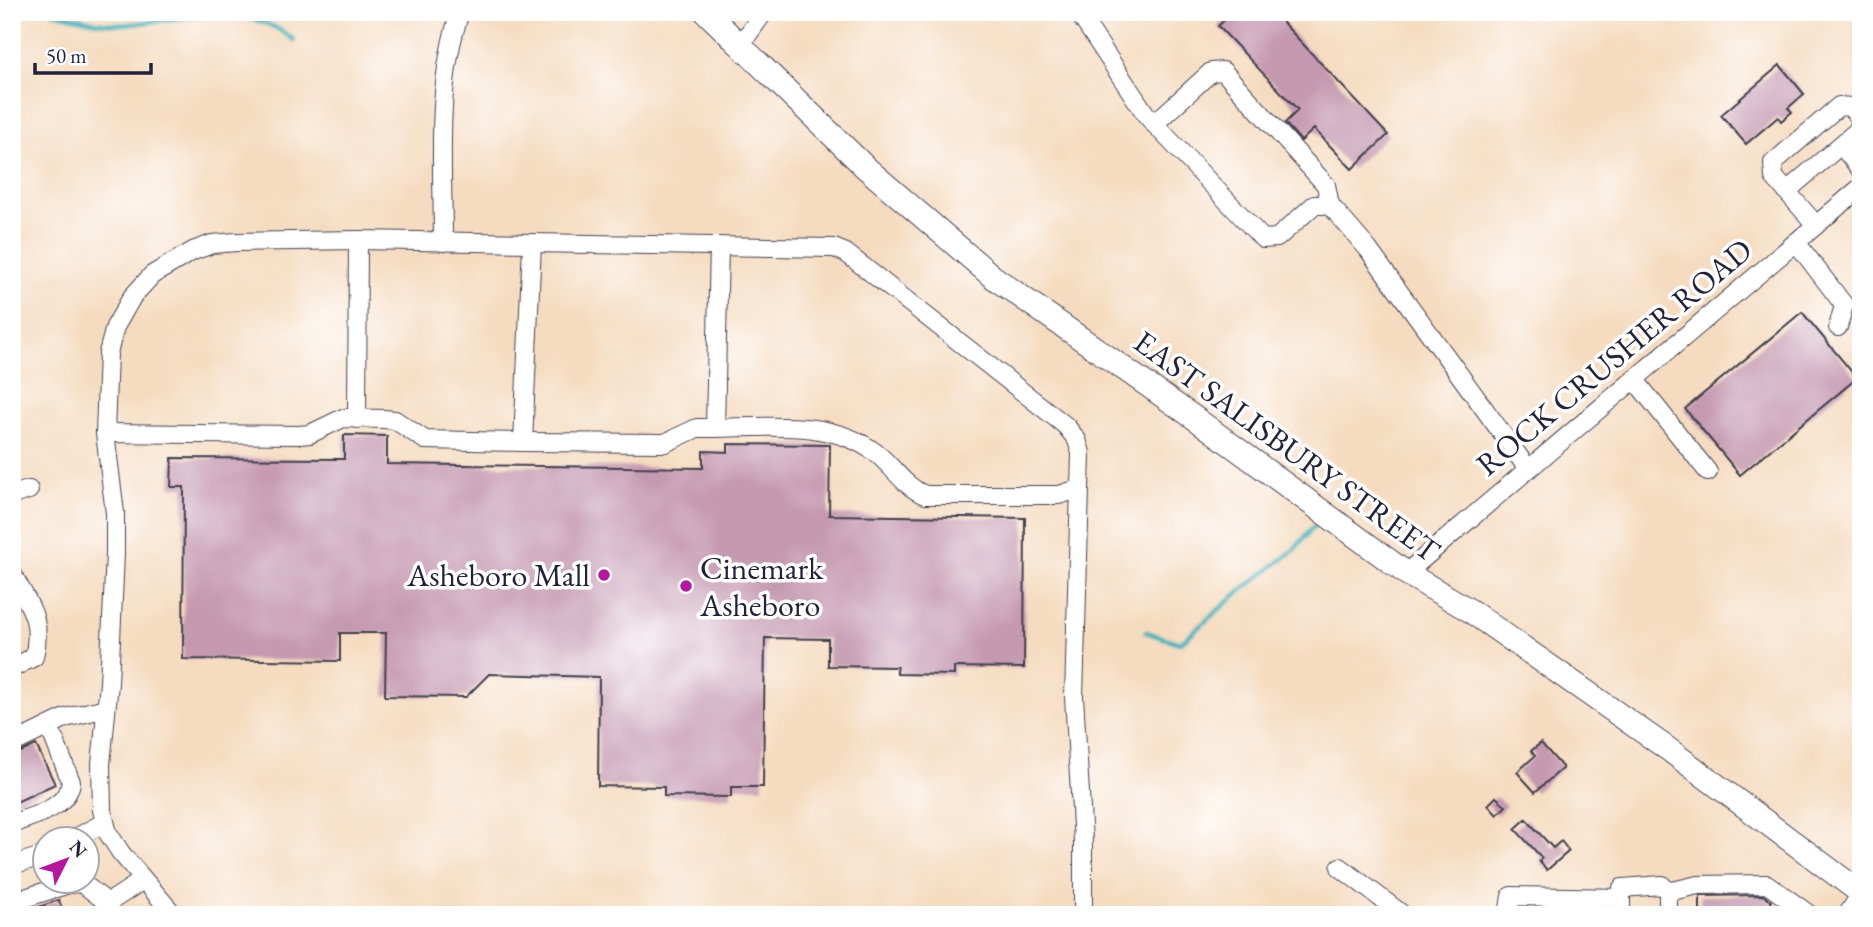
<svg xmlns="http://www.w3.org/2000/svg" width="1873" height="927" viewBox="0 0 1873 927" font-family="'EB Garamond',serif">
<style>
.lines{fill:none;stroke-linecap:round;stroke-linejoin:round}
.stream{stroke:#40b0ba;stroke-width:4.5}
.building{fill:#c599b0}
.minor-casing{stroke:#423e4f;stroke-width:20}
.major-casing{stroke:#423e4f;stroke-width:25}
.minor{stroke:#fff;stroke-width:18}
.major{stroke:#fff;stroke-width:23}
.poi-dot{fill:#b5179e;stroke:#fff;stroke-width:2.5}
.labels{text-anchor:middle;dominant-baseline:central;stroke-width:7;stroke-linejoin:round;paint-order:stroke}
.street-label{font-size:32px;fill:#22223b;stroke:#fff}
.poi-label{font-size:32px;fill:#22223b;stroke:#fff;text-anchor:start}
</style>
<rect width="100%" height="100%" fill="#fff"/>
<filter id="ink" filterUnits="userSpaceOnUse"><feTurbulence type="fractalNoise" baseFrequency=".0143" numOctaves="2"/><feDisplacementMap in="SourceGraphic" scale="14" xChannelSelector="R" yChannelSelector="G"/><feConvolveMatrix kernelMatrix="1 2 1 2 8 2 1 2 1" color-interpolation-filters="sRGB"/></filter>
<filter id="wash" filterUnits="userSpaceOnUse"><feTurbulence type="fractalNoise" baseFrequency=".00686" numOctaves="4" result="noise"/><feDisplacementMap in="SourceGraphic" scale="28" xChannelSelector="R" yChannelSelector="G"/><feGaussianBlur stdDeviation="1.57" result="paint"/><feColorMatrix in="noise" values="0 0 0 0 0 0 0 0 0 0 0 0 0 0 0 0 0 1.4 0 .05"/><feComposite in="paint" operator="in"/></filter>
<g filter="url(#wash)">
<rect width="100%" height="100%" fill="#f5dbbf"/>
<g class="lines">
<g class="stream">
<path d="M53,12C77,17 103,26 128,24C185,21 246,0 294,40"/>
<polyline points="1146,632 1180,643 1238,593 1293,551 1315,525"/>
</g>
</g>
<g id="blocks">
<g class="building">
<polygon points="1233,12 1273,12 1388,135 1352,169 1314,129 1301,141 1285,123 1298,110 1218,26"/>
<polygon points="1780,65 1804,94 1788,108 1792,112 1781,121 1778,117 1746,144 1721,115"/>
<polygon points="1802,312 1857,378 1740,475 1685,409"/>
<polygon points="344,435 387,436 387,464 703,468 703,451 728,452 728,444 830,445 829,515 1025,518 1024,668 954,667 954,675 897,674 897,667 828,666 828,639 765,638 763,787 731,787 731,797 664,796 664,787 598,786 599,677 489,674 466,697 385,696 386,633 340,633 340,661 183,659 184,487 171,487 172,458 344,459"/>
<polygon points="1541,743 1563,768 1535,792 1517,772 1535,756 1531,751"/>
<polygon points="36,745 55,784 12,804 12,756"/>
<polygon points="1496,797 1506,806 1497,815 1488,805"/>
<polygon points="1526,819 1553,848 1561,841 1569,851 1547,870 1539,861 1542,858 1515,829"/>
<polygon points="1763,895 1771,901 1771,915 1700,915 1700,896"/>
<polygon points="59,900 64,915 22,915 21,913"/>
</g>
</g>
</g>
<g filter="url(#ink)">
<use href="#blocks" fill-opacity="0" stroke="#423e4f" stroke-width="2"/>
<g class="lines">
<defs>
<g id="minor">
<polyline points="1078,12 1147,116 1263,239 1277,238 1314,205 1330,205 1368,249 1528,469"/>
<polyline points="739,47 764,12"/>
<polyline points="1154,124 1211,72 1223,71 1326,185 1330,205"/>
<polyline points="1841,145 1861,170"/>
<polyline points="1787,191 1858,130 1861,121"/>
<polyline points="1816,225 1774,177 1773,163 1839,106 1850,107 1861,119"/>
<path d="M443,242C443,165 435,86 460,12"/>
<polyline points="1796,242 1844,305 1838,327"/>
<path d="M719,246L715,428C769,427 831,419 876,453C893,466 904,487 925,495H1059L1078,489"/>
<polyline points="1635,380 1708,472"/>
<polyline points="357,419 358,240"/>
<polyline points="105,433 299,435 310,434 343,418 384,419 395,420 425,440 523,442 532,244"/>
<polyline points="523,442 665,443 697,428 715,428"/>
<polyline points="12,495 29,490"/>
<path d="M12,573C29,606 43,618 34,657L12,668"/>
<polyline points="1406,573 1861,187"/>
<polyline points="12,744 65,718 106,708"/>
<path d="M12,824C34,815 67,809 71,782L49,726"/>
<polyline points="74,839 105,822"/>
<polyline points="12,865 46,855"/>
<polyline points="1340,867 1403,915"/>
<polyline points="1668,892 1698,885 1767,884 1810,915"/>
<polyline points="1621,898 1622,888 1662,885 1668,892 1668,915"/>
<polyline points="12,902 69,884 82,883 108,903 112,915"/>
<polyline points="108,903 143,880"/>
<polyline points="174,915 121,853 108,833 102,810 101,764 109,683 115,554 115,513 105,433 108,353 115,327 132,297 152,275 193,251 212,244 236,242 358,240 834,248 846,253 1066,426 1077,440 1081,453 1074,697 1083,841 1083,915"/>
<polyline points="1508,915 1511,896 1621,898 1621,915"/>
<polyline points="1847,915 1861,894"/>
</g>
<polyline id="major" points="706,12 865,167 993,277 1196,419 1406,573 1469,610 1668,749 1861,893"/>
</defs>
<use href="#minor" class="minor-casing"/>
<use href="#major" class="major-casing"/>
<use href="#minor" class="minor"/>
<use href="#major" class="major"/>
</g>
</g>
<g class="poi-dot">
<circle cx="604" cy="575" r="7"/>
<circle cx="686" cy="586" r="7"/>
</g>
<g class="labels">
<g class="street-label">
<text transform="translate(1614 357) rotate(-40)">ROCK CRUSHER ROAD</text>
<text transform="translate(1287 446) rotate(36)">EAST SALISBURY STREET</text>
</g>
<g class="poi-label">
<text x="700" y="568">Cinemark<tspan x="700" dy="37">Asheboro</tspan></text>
<text x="590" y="575" text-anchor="end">Asheboro Mall</text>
</g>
</g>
<rect width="1873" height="927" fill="none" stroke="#fff" stroke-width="42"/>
<g transform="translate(66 860) rotate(48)"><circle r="33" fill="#ffffff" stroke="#a7a7b1" stroke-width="2"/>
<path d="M0-5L12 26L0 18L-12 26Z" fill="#b5179e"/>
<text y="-10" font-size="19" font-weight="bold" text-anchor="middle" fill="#22223b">N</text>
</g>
<path d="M35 63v10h116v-10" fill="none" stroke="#22223b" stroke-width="3.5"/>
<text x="46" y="63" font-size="21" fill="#22223b" stroke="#ffffff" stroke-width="5" paint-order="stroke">50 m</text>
</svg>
